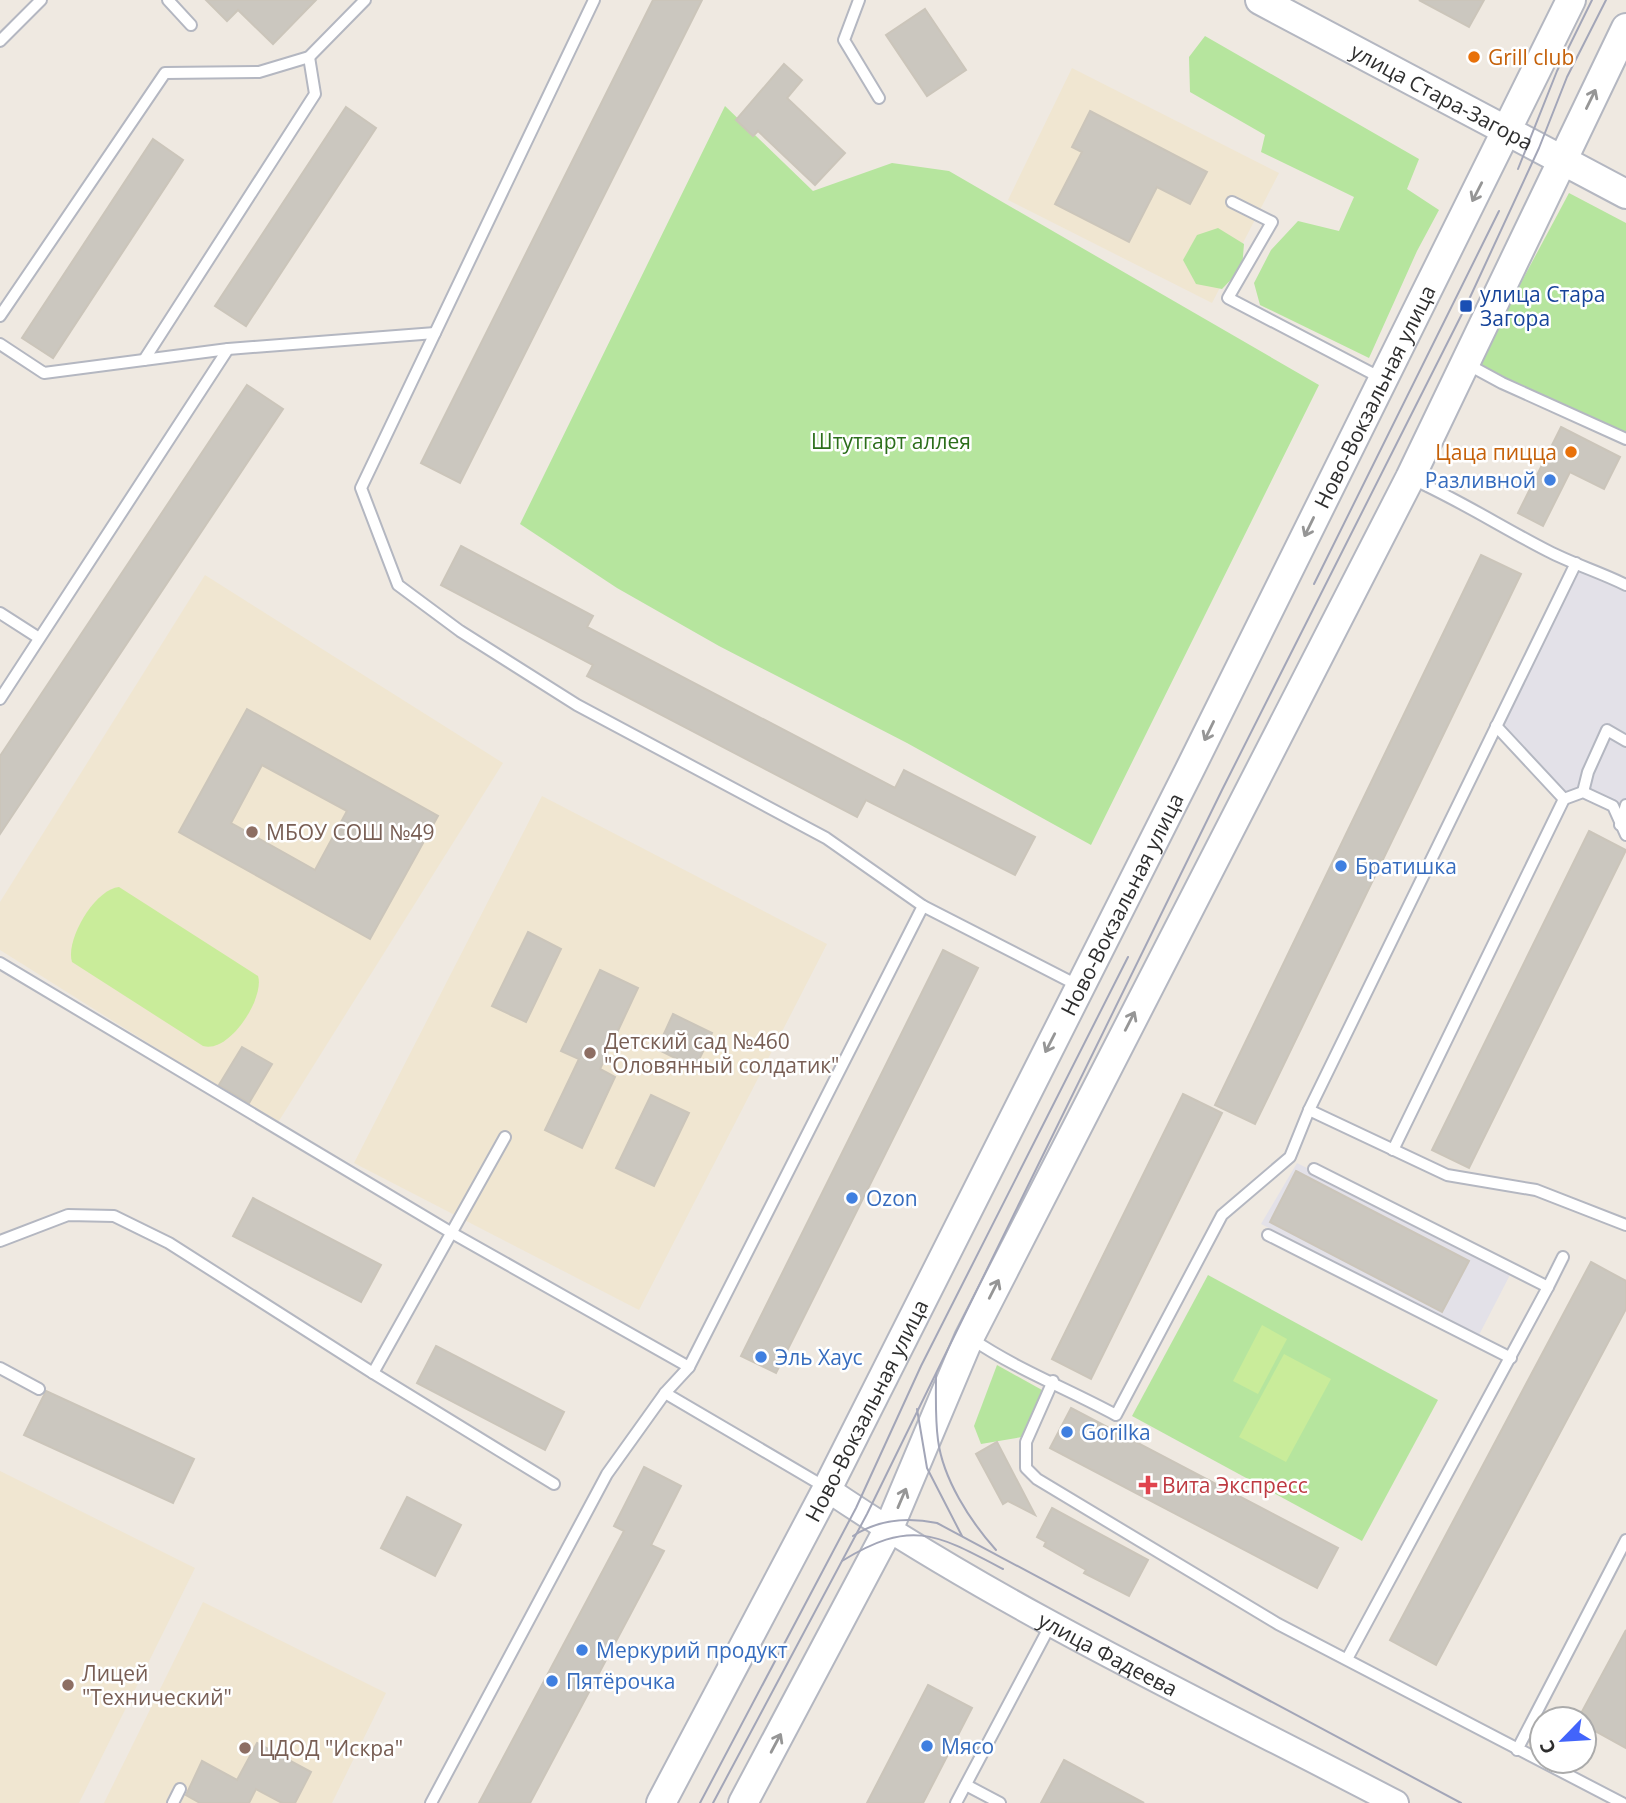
<svg xmlns="http://www.w3.org/2000/svg" width="1626" height="1803" viewBox="0 0 1626 1803" font-family="'Open Sans',sans-serif">
<style>
.industrial{fill:#e3e1e8}
.education{fill:#f0e6d1}
.green{fill:#b6e59e}
.pitch{fill:#c9ec9a}
.building{fill:#cbc7bf;stroke:#cbc5ba;stroke-width:2;fill-rule:evenodd}
.lines{fill:none;stroke-linecap:round;stroke-linejoin:round}
.service-casing{stroke:#b4b7c1;stroke-width:14}
.tertiary-casing{stroke:#b4b7c1;stroke-width:28}
.secondary-casing{stroke:#b4b7c1;stroke-width:32}
.service{stroke:#fff;stroke-width:10}
.tertiary{stroke:#fff;stroke-width:24}
.secondary{stroke:#fff;stroke-width:28}
.tram{stroke:#a3a6b8;stroke-width:2}
.oneway{stroke:#969696}
.food-dot{fill:#e8710a;stroke:#fff;stroke-width:2.5}
.transit-dot{fill:#1a4fb4;stroke:#fff;stroke-width:2.5}
.shop-dot{fill:#3f7fe0;stroke:#fff;stroke-width:2.5}
.education-dot{fill:#8d6e63;stroke:#fff;stroke-width:2.5}
.health-dot{fill:#e0444e;stroke:#fff;stroke-width:2.5}
.labels{text-anchor:middle;dominant-baseline:central;stroke-width:5;stroke-linejoin:round;paint-order:stroke}
.food-label{font-size:21px;fill:#c56008;stroke:#fff;text-anchor:start}
.street-label{font-size:21px;fill:#2e2e2e;stroke:#fff}
.transit-label{font-size:21px;fill:#164399;stroke:#fff;text-anchor:start}
.park-label{font-size:21px;fill:#2c6e1b;stroke:#fff}
.shop-label{font-size:21px;fill:#366cbe;stroke:#fff;text-anchor:start}
.education-label{font-size:21px;fill:#785e54;stroke:#fff;text-anchor:start}
.health-label{font-size:21px;fill:#be3a42;stroke:#fff;text-anchor:start}
</style>
<rect width="100%" height="100%" fill="#efe9e1"/>
<g class="industrial">
<polygon points="1576,563 1626,585 1626,835 1612,806 1584,793 1564,799 1496,726"/>
<polygon points="1297,1163 1511,1273 1479,1335 1261,1224"/>
</g>
<g class="education">
<polygon points="1072,68 1279,173 1212,303 1008,200"/>
<polygon points="205,575 503,763 277,1124 0,950 0,902"/>
<polygon points="542,796 827,944 639,1310 354,1163"/>
<polygon points="0,1471 195,1568 79,1803 0,1803"/>
<polygon points="203,1602 386,1693 332,1803 104,1803"/>
</g>
<g class="green">
<polygon points="1205,36 1419,159 1407,189 1439,210 1417,251 1369,358 1260,305 1254,283 1271,250 1298,221 1339,231 1354,197 1261,152 1265,135 1190,92 1189,57"/>
<polygon points="725,106 813,191 892,163 949,171 1319,385 1091,845 907,743 719,646 617,588 520,524"/>
<polygon points="1569,193 1626,223 1626,441 1478,363"/>
<polygon points="1218,228 1244,244 1242,268 1222,289 1196,284 1183,260 1197,235"/>
<polygon points="1208,1275 1438,1400 1362,1541 1132,1416"/>
<polygon points="997,1365 1042,1390 1022,1437 981,1444 974,1426"/>
</g>
<g class="pitch">
<path d="M119,887L258,976C265,998 229,1054 203,1046L72,962C65,940 95,889 119,887Z"/>
<polygon points="1262,1325 1287,1339 1258,1394 1233,1381"/>
<polygon points="1284,1354 1331,1379 1286,1462 1239,1437"/>
</g>
<g class="building">
<polygon points="206,0 316,0 273,44 238,10 227,21"/>
<polygon points="653,0 702,0 460,483 421,463"/>
<polygon points="1419,0 1484,0 1469,27"/>
<polygon points="925,9 966,70 927,96 886,35"/>
<polygon points="784,64 802,80 787,98 845,153 815,185 758,131 753,136 736,120"/>
<polygon points="346,107 376,128 246,326 215,306"/>
<polygon points="1090,111 1207,172 1190,204 1157,187 1129,242 1055,204 1082,152 1072,147"/>
<polygon points="153,139 183,160 53,358 22,338"/>
<polygon points="247,385 283,409 0,834 0,756"/>
<polygon points="1561,427 1620,457 1604,489 1570,472 1543,526 1518,513"/>
<polygon points="461,546 593,616 587,627 895,788 904,770 1035,837 1015,875 866,800 857,817 587,676 593,665 441,585"/>
<polygon points="1481,555 1521,574 1255,1124 1215,1105"/>
<path d="M247,709L438,816L370,939L179,832ZM262,765L347,811L315,870L231,823Z"/>
<polygon points="1589,831 1626,850 1469,1168 1432,1150"/>
<polygon points="528,932 561,949 526,1022 492,1006"/>
<polygon points="943,950 978,968 776,1373 741,1356"/>
<polygon points="600,970 638,988 600,1069 615,1077 582,1148 545,1130 579,1059 561,1051"/>
<polygon points="673,1014 712,1033 695,1068 657,1049"/>
<polygon points="242,1047 272,1064 249,1103 219,1085"/>
<polygon points="1183,1094 1222,1113 1091,1379 1052,1359"/>
<polygon points="651,1095 689,1113 654,1186 616,1168"/>
<polygon points="1296,1171 1469,1261 1442,1312 1270,1222"/>
<polygon points="253,1198 381,1265 361,1302 233,1236"/>
<polygon points="1591,1262 1626,1281 1626,1309 1436,1665 1390,1640"/>
<polygon points="436,1346 564,1412 545,1450 417,1383"/>
<polygon points="46,1391 194,1459 173,1503 24,1435"/>
<polygon points="1071,1408 1338,1548 1317,1588 1050,1448"/>
<polygon points="997,1442 1035,1515 1008,1501 1003,1504 976,1454"/>
<polygon points="644,1467 681,1486 651,1545 664,1551 530,1803 479,1803 624,1531 614,1526"/>
<polygon points="407,1497 461,1525 435,1576 381,1548"/>
<polygon points="1052,1508 1148,1560 1129,1596 1084,1573 1086,1570 1044,1546 1046,1542 1037,1537"/>
<polygon points="1626,1630 1626,1748 1584,1725 1584,1719 1578,1719"/>
<polygon points="928,1685 972,1708 923,1803 867,1803"/>
<polygon points="257,1743 311,1772 295,1803 282,1803 256,1789 249,1803 200,1803 186,1795 202,1761 237,1780"/>
<polygon points="1064,1760 1144,1803 1041,1803"/>
</g>
<g class="lines">
<defs>
<g id="service">
<polyline points="168,0 191,25"/>
<polyline points="594,0 361,488 398,585 460,631 577,705 826,838 923,906 1079,986"/>
<polyline points="859,0 844,40 879,98"/>
<polyline points="0,41 41,0"/>
<polyline points="1232,202 1272,222 1228,298 1381,378"/>
<polyline points="0,316 165,73 259,72 309,57 365,0"/>
<polyline points="0,344 44,373 228,349 435,333"/>
<polyline points="144,360 315,94 309,57"/>
<polyline points="1467,364 1502,383 1626,439"/>
<path d="M1410,478C1458,499 1501,527 1548,551C1573,564 1600,572 1626,585"/>
<polyline points="0,613 39,638"/>
<polyline points="0,699 228,349"/>
<polyline points="1583,792 1588,772 1607,730 1626,741"/>
<polyline points="1564,799 1583,792 1613,806 1626,835"/>
<polyline points="1620,825 1626,805"/>
<polyline points="0,963 452,1233 689,1367"/>
<polyline points="1309,1110 1447,1175 1536,1190 1626,1225"/>
<polyline points="1393,1150 1564,799 1496,726"/>
<polyline points="1314,1169 1548,1287 1347,1659"/>
<polyline points="1268,1235 1511,1358"/>
<polyline points="0,1241 68,1215 114,1216 169,1243 373,1373 505,1137"/>
<polyline points="1548,1287 1563,1257"/>
<path d="M972,1339C1016,1369 1068,1389 1116,1415L1222,1215L1290,1157L1309,1110L1576,563"/>
<polyline points="0,1368 39,1389"/>
<polyline points="373,1373 554,1484"/>
<polyline points="1053,1381 1026,1442 1026,1468 1037,1479 1278,1624 1622,1803"/>
<polyline points="665,1393 825,1487"/>
<polyline points="1517,1750 1626,1540"/>
<polyline points="966,1785 1000,1803"/>
<polyline points="173,1803 180,1789"/>
<polyline points="431,1803 607,1474 665,1393 689,1367 923,906"/>
<polyline points="956,1803 1052,1622"/>
</g>
<g id="tertiary">
<path id="s1" d="M827,1489C1006,1610 1205,1703 1396,1803"/>
</g>
<g id="secondary">
<path id="s2" d="M1260,0L1626,194"/>
<path id="s3" d="M661,1803L827,1489L1190,769L1571,0"/>
<polyline points="743,1803 888,1530 969,1338 1410,478 1626,28"/>
</g>
</defs>
<use href="#service" class="service-casing"/>
<use href="#tertiary" class="tertiary-casing"/>
<use href="#secondary" class="secondary-casing"/>
<use href="#service" class="service"/>
<use href="#tertiary" class="tertiary"/>
<use href="#secondary" class="secondary"/>
<g class="tram">
<polyline points="1518,169 1557,71 1592,0"/>
<polyline points="1314,584 1499,211"/>
<path d="M936,1374C936,1395 935,1418 938,1440C943,1479 970,1521 996,1550"/>
<polyline points="917,1409 927,1468 962,1536"/>
<path d="M853,1536C879,1519 907,1517 937,1523L1461,1803"/>
<path d="M842,1561C911,1519 935,1533 1003,1569"/>
<polyline points="700,1803 856,1508 921,1366 1128,957"/>
<polyline points="713,1803 867,1514 1222,790 1466,306 1539,148 1567,77 1606,0"/>
</g>
</g>
<defs><path id="oneway-shaft" d="M-6 0H5M1.5-3L5.5 0L1.5 3" fill="none" stroke-width="1.6" stroke-linecap="round" stroke-linejoin="round" transform="scale(1.75)"/></defs>
<g class="oneway">
<use href="#oneway-shaft" transform="translate(1591 99) rotate(-64)"/>
<use href="#oneway-shaft" transform="translate(1477 192) rotate(117)"/>
<use href="#oneway-shaft" transform="translate(1309 527) rotate(116)"/>
<use href="#oneway-shaft" transform="translate(1209 731) rotate(116)"/>
<use href="#oneway-shaft" transform="translate(1130 1021) rotate(-63)"/>
<use href="#oneway-shaft" transform="translate(1050 1043) rotate(117)"/>
<use href="#oneway-shaft" transform="translate(994 1289) rotate(-63)"/>
<use href="#oneway-shaft" transform="translate(902 1498) rotate(-67)"/>
<use href="#oneway-shaft" transform="translate(776 1743) rotate(-62)"/>
</g>
<g class="food-dot">
<circle cx="1474" cy="57" r="7"/>
<circle cx="1571" cy="452" r="7"/>
</g>
<rect class="transit-dot" x="1459" y="299" width="14" height="14" rx="3.5"/>
<g class="shop-dot">
<circle cx="1550" cy="480" r="7"/>
<circle cx="1341" cy="866" r="7"/>
<circle cx="852" cy="1198" r="7"/>
<circle cx="761" cy="1357" r="7"/>
<circle cx="1067" cy="1432" r="7"/>
<circle cx="582" cy="1650" r="7"/>
<circle cx="552" cy="1681" r="7"/>
<circle cx="927" cy="1746" r="7"/>
</g>
<g class="education-dot">
<circle cx="252" cy="832" r="7"/>
<circle cx="590" cy="1053" r="7"/>
<circle cx="68" cy="1685" r="7"/>
<circle cx="245" cy="1748" r="7"/>
</g>
<path class="health-dot" d="M1144.5 1474.5h7v7h7v7h-7v7h-7v-7h-7v-7h7z"/>
<g class="labels">
<g class="food-label">
<text x="1488" y="57">Grill club</text>
<text x="1557" y="452" text-anchor="end">Цаца пицца</text>
</g>
<g class="street-label">
<text stroke="none"><textPath href="#s2" startOffset="206">улица Стара-Загора</textPath></text>
<text stroke="none"><textPath href="#s3" startOffset="1577">Ново-Вокзальная улица</textPath></text>
<text stroke="none"><textPath href="#s3" startOffset="1010">Ново-Вокзальная улица</textPath></text>
<text stroke="none"><textPath href="#s3" startOffset="443">Ново-Вокзальная улица</textPath></text>
<text stroke="none"><textPath href="#s1" startOffset="326">улица Фадеева</textPath></text>
</g>
<g class="transit-label">
<text x="1480" y="294">улица Стара<tspan x="1480" dy="24">Загора</tspan></text>
</g>
<g class="park-label">
<text x="891" y="441">Штутгарт аллея</text>
</g>
<g class="shop-label">
<text x="1536" y="480" text-anchor="end">Разливной</text>
<text x="1355" y="866">Братишка</text>
<text x="866" y="1198">Ozon</text>
<text x="775" y="1357">Эль Хаус</text>
<text x="1081" y="1432">Gorilka</text>
<text x="596" y="1650">Меркурий продукт</text>
<text x="566" y="1681">Пятёрочка</text>
<text x="941" y="1746">Мясо</text>
</g>
<g class="education-label">
<text x="266" y="832">МБОУ СОШ №49</text>
<text x="604" y="1041">Детский сад №460<tspan x="604" dy="24">"Оловянный солдатик"</tspan></text>
<text x="82" y="1673">Лицей<tspan x="82" dy="24">"Технический"</tspan></text>
<text x="259" y="1748">ЦДОД "Искра"</text>
</g>
<g class="health-label">
<text x="1162" y="1485">Вита Экспресс</text>
</g>
</g>
<g transform="translate(1563 1740) rotate(245)"><circle r="33" fill="#ffffff" stroke="#ababab" stroke-width="2"/>
<path d="M0-5L12 26L0 18L-12 26Z" fill="#4264fb"/>
<text y="-10" font-size="19" font-weight="bold" text-anchor="middle" fill="#2e2e2e">С</text>
</g>
</svg>
